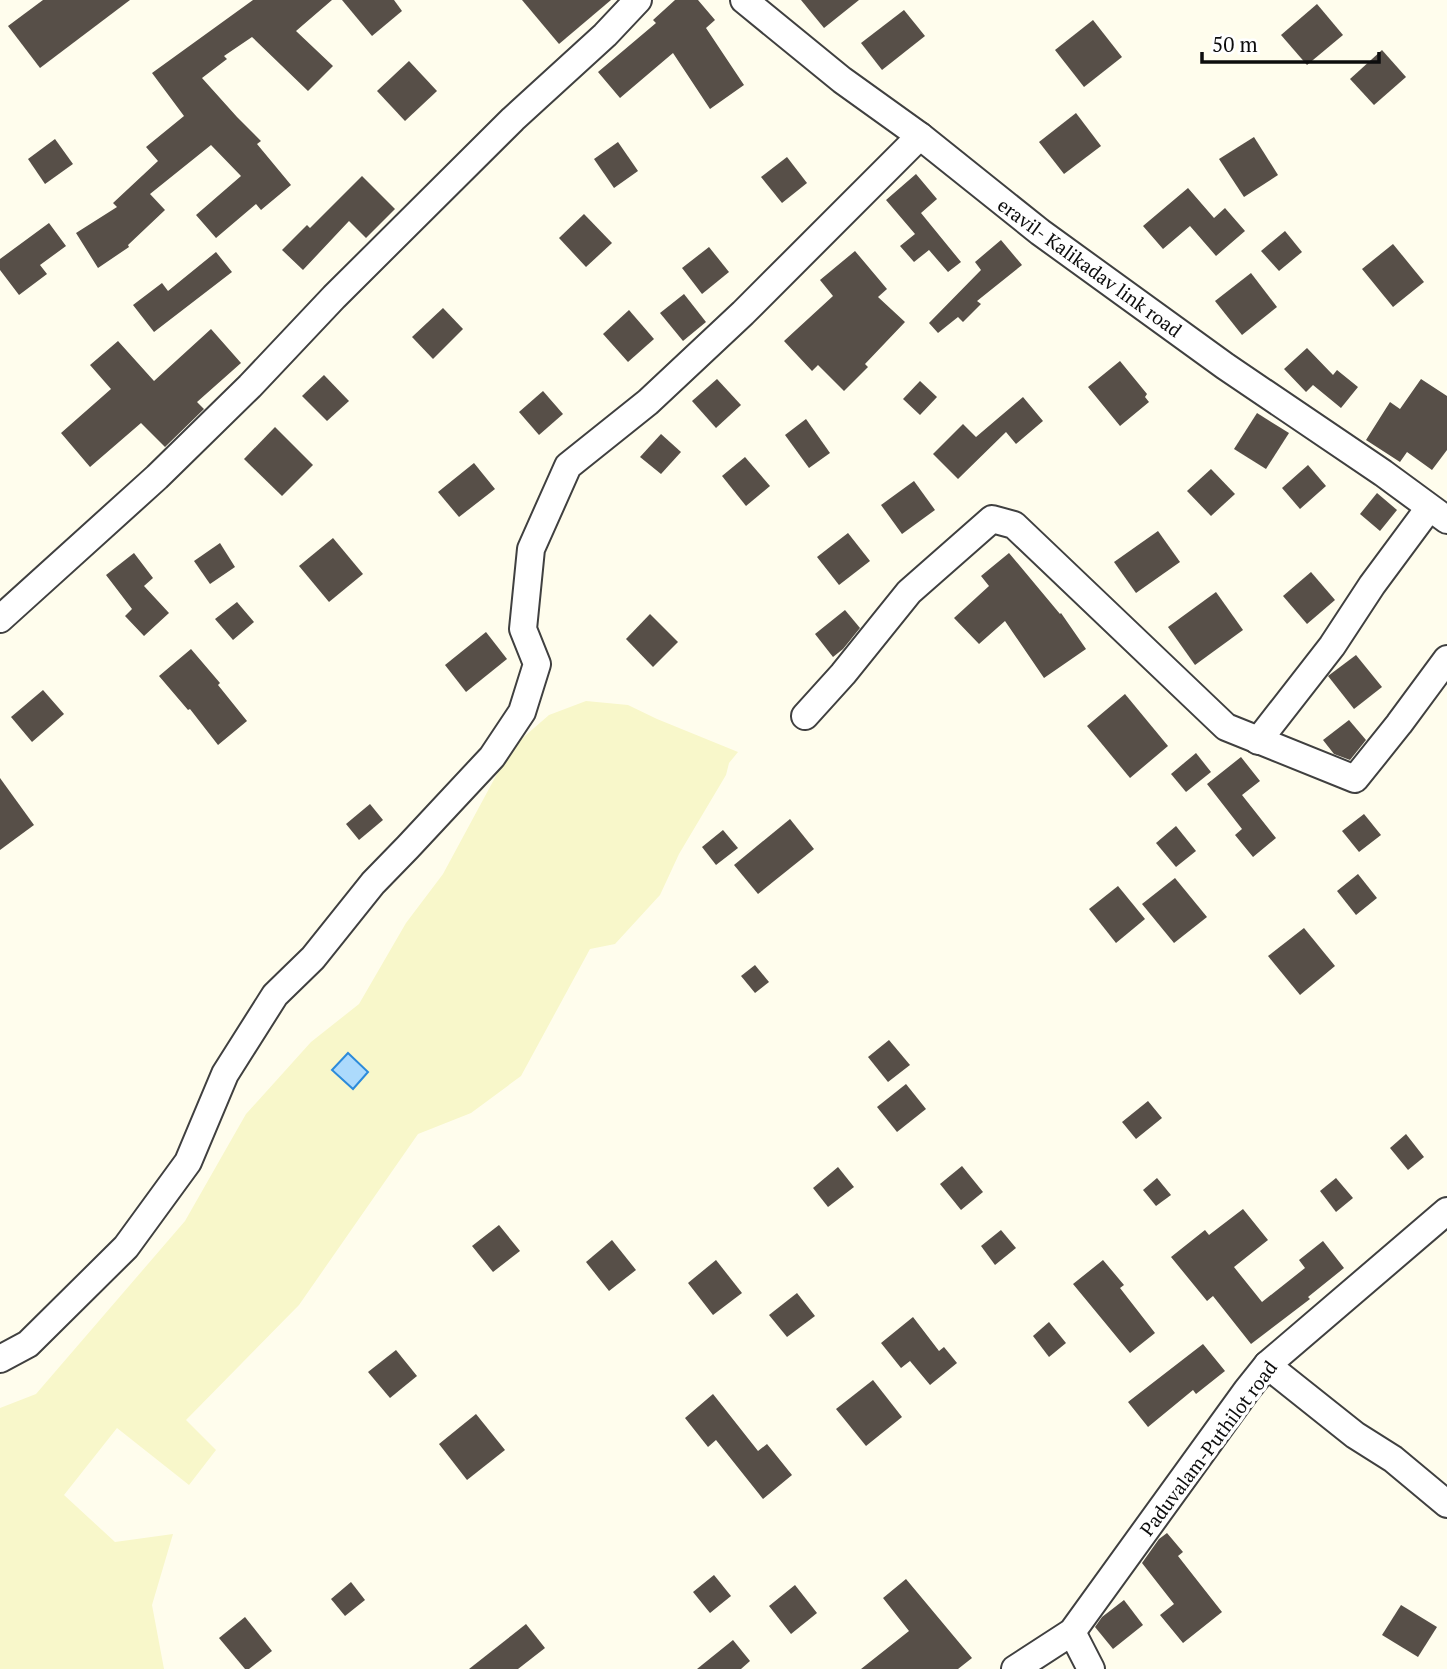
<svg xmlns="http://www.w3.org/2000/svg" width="1447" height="1669" font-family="'PT Serif',serif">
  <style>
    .farmland { fill: #f8f7ca }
    .water { fill: #acdafc; stroke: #2c8bdb; stroke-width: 2 }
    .building { fill: #574f48 }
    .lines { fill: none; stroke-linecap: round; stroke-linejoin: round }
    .street-casing { stroke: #404040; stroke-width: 30 }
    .street { stroke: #fff; stroke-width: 26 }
    .labels { text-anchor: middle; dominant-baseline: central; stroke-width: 7; stroke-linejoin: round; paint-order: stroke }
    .street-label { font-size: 19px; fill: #0d0d0d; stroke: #fff }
  </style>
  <rect width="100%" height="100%" fill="#fffded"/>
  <polygon class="farmland" points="586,701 628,705 657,719 738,752 729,763 726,775 679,854 660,895 615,944 590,949 521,1076 471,1113 418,1134 299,1305 186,1420 216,1450 189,1485 117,1428 64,1495 115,1542 173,1534 152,1605 164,1669 0,1669 0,1408 36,1394 185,1221 246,1114 311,1042 359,1004 406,923 443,874 511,748 549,715"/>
  <polygon class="water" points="348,1053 368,1072 353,1089 332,1070"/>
  <g class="building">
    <polygon points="43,0 130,0 40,68 8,26"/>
    <polygon points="253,0 332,0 296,31 333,66 308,91 252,37 224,56 227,59 202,78 237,117 261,141 257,144 291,185 261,210 256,204 216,238 196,215 241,176 211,145 150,194 165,210 128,245 129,247 98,268 76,233 117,207 113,203 158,161 146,147 184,116 152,73"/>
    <polygon points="342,0 394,0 402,11 372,36"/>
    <polygon points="522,0 611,0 559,44"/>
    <polygon points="675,0 698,0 715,20 706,28 744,85 710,109 673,53 620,98 598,72 656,23 653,20"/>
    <polygon points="801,0 859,0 824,28"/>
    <polygon points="1317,4 1343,35 1307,65 1281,35"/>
    <polygon points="904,10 925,36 882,70 861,43"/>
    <polygon points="1093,20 1122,57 1084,87 1055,50"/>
    <polygon points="1382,50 1406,77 1374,105 1350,79"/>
    <polygon points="409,61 437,91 405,121 377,91"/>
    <polygon points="1076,113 1101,146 1064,174 1039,142"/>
    <polygon points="1254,137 1278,175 1244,197 1219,159"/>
    <polygon points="55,139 73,164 45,184 28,159"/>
    <polygon points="618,142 638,171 614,188 594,159"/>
    <polygon points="787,157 807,183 782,203 761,177"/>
    <polygon points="916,174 937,199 921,213 961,262 948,272 929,250 914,262 900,246 915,234 886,200"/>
    <polygon points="362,176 395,209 366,238 349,221 303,270 282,250 307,225 310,228"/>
    <polygon points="1188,188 1214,218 1225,208 1245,231 1216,256 1190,226 1163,249 1143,226"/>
    <polygon points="584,214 612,243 586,267 559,238"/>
    <polygon points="49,223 66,246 40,265 47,274 19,295 0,270 0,259"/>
    <polygon points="1285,231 1302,252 1279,271 1261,251"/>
    <polygon points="1001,240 1022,265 977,301 981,304 963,322 958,317 938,333 929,323 981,270 975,262"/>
    <polygon points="1393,244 1424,282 1393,307 1362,269"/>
    <polygon points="709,247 729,272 702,294 682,268"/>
    <polygon points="855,251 887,289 878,297 905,322 865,364 868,367 844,391 818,365 812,371 784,341 833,296 820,280"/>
    <polygon points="216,252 232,272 154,332 133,305 162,283 168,291"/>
    <polygon points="1251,273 1277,307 1242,335 1215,301"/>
    <polygon points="684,294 706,322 683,341 660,313"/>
    <polygon points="443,308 463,329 433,359 412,337"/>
    <polygon points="629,310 654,339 628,362 603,334"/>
    <polygon points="211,329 241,363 197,402 204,409 165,447 141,423 90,467 61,433 111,389 90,365 118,341 154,381"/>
    <polygon points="1307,348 1333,375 1337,370 1358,387 1341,408 1313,385 1306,392 1284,369"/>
    <polygon points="1120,361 1147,394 1145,397 1149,402 1120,426 1088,387"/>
    <polygon points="324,375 349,401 327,421 302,396"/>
    <polygon points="717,379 741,405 716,428 692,401"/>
    <polygon points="1421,379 1447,396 1447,450 1432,470 1407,452 1400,462 1366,440 1390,402 1400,409"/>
    <polygon points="920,381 937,397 920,415 903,399"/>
    <polygon points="543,391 563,414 539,435 519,412"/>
    <polygon points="1023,397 1043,421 1016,444 1006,432 958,479 933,454 963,424 976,437"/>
    <polygon points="1257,413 1289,433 1266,469 1234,449"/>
    <polygon points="806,419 830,453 809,468 785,435"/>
    <polygon points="275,427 313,465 282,496 244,459"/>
    <polygon points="661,434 681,452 661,474 640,457"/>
    <polygon points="745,457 770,486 746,506 722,476"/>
    <polygon points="474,463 495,489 459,517 438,492"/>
    <polygon points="1308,465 1326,486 1300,509 1282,488"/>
    <polygon points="1211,469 1235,494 1211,516 1187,491"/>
    <polygon points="914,481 935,510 902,534 881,505"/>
    <polygon points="1377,493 1397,510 1380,531 1360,514"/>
    <polygon points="1158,531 1180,562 1136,593 1114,562"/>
    <polygon points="848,533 870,561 839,585 817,557"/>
    <polygon points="333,538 363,574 329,602 299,566"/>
    <polygon points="220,543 235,567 210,584 194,561"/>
    <polygon points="134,553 153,578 144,586 169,613 144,636 125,616 132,609 106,575"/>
    <polygon points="1009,553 1060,614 1061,613 1086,649 1044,678 1005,621 979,644 954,618 989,586 981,576"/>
    <polygon points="1311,572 1335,600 1307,624 1283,596"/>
    <polygon points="1216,592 1243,630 1195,665 1168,627"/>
    <polygon points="237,602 254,622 233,640 215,619"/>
    <polygon points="845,610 860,628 843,649 833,657 815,634"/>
    <polygon points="650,614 678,642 653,667 626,639"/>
    <polygon points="486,632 507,659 466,692 445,665"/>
    <polygon points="191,649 220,683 218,685 247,721 218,745 190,709 188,710 159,676"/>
    <polygon points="1356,655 1382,687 1354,709 1328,676"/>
    <polygon points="43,690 64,714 32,742 11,717"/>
    <polygon points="1125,694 1168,746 1130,778 1087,726"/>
    <polygon points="1349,720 1366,740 1350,760 1334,754 1323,740"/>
    <polygon points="1196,753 1211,772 1186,792 1171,774"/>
    <polygon points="1241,757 1260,781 1242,795 1276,838 1253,857 1235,835 1242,829 1207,784"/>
    <polygon points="0,778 34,825 0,850"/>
    <polygon points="370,804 383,820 359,840 346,824"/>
    <polygon points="1364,814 1381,835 1359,852 1342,831"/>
    <polygon points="790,819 814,849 758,894 734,865"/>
    <polygon points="1176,826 1196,851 1176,867 1156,843"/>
    <polygon points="723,830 738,848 716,865 702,847"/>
    <polygon points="1358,874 1377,898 1356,915 1337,891"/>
    <polygon points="1175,878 1207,917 1174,943 1142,904"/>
    <polygon points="1118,886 1145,919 1116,943 1089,909"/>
    <polygon points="1304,928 1335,966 1300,995 1268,956"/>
    <polygon points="755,965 769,982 755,993 741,976"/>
    <polygon points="889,1040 910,1065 888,1082 868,1057"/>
    <polygon points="906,1084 926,1109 897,1132 877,1107"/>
    <polygon points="1148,1101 1162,1118 1136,1139 1122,1122"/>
    <polygon points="1406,1134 1424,1157 1408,1170 1390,1148"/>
    <polygon points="962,1166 983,1192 961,1210 940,1184"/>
    <polygon points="838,1167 854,1187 828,1207 813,1188"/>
    <polygon points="1157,1178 1171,1195 1156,1206 1143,1190"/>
    <polygon points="1336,1178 1353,1198 1336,1212 1320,1191"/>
    <polygon points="1243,1209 1268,1240 1234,1267 1262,1302 1305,1268 1299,1260 1323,1241 1344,1268 1308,1297 1310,1299 1251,1344 1213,1296 1207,1301 1171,1257 1205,1230 1209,1235"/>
    <polygon points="499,1225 520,1251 493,1272 472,1246"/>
    <polygon points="1001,1230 1016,1248 995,1265 981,1246"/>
    <polygon points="612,1240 636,1270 609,1291 586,1262"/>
    <polygon points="716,1260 742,1293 713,1315 688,1283"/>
    <polygon points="1103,1260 1124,1285 1120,1288 1155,1333 1130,1353 1073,1284"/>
    <polygon points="797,1293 815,1316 787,1337 769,1315"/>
    <polygon points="913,1317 939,1351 944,1347 957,1363 930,1385 910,1361 901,1368 881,1343"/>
    <polygon points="1049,1322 1066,1343 1049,1357 1033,1336"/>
    <polygon points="1203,1344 1225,1371 1196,1394 1193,1390 1148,1427 1128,1402"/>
    <polygon points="396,1350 417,1376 390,1398 368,1372"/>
    <polygon points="873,1380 902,1417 866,1446 836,1409"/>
    <polygon points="713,1394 758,1451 767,1444 792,1475 763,1499 716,1440 708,1447 685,1418"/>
    <polygon points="476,1414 505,1450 467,1480 439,1444"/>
    <polygon points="1167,1533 1183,1552 1178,1556 1222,1612 1183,1643 1160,1615 1174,1604 1142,1563 1159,1539"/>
    <polygon points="714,1575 731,1596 710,1613 693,1592"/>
    <polygon points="906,1579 972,1658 958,1669 861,1669 909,1631 883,1598"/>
    <polygon points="351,1582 365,1600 345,1616 331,1599"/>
    <polygon points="795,1585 817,1613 791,1634 769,1606"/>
    <polygon points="1124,1600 1143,1625 1113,1649 1095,1627 1102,1617"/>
    <polygon points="1401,1605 1437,1627 1418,1657 1382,1635"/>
    <polygon points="245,1617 272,1651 249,1669 245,1669 219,1638"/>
    <polygon points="526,1624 545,1648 518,1669 469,1669"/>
    <polygon points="733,1640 750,1661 741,1669 697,1669"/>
  </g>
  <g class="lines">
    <defs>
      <g id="street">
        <polyline points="744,0 842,80 920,136 1040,232 1225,366 1383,473 1447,520"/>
        <polyline points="0,619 157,477 250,386 334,297 513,119 605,35 638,0"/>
        <polyline points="805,716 843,674 909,592 992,519 1014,525 1226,727 1355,779 1399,724 1447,659"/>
        <polyline points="1258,741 1332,646 1372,585 1429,508"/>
        <polyline points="0,1359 28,1344 126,1247 188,1162 225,1074 275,995 313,958 373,883 408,847 492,757 522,712 537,664 523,629 531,549 568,466 648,402 743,313 920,136"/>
        <polyline points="1267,1365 1355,1435 1393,1459 1447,1504"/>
        <polyline points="1072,1632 1091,1669"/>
        <polyline points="1015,1669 1072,1632 1247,1390 1267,1365 1447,1211"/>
      </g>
    </defs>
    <use href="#street" class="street-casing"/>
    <use href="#street" class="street"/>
  </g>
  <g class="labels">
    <g class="street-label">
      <text transform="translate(1090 267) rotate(36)">eravil- Kalikadav link road</text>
      <text transform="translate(1208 1448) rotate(-53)">Paduvalam-Puthilot road</text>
    </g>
  </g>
  <path d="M1202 52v10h177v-10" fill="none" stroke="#0d0d0d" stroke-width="3.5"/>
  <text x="1212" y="52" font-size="21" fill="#0d0d0d" stroke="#ffffff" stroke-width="5" paint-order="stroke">50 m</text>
</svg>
